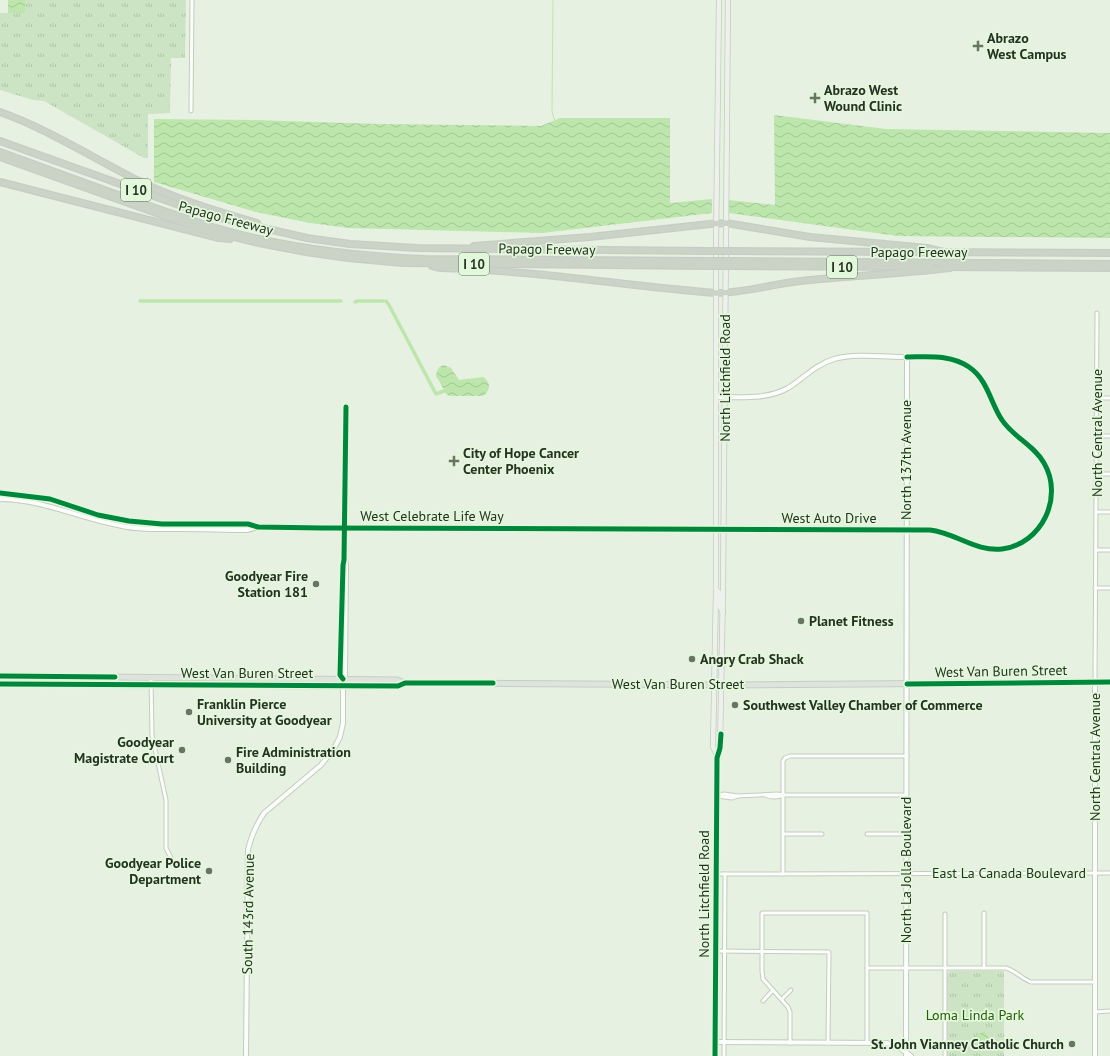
<svg xmlns="http://www.w3.org/2000/svg" width="1110" height="1056" font-family="'PT Sans',sans-serif">
  <style>
    .grass { fill: url(#grass-tufts) }
    .water { fill: url(#water-waves) }
    .lines { fill: none; stroke-linecap: round; stroke-linejoin: round }
    .stream { stroke: #bde6ac; stroke-width: 1 }
    .canal { stroke: #bde6ac; stroke-width: 3.5 }
    .minor-casing { stroke: #c3ccbf; stroke-width: 5 }
    .tertiary-casing { stroke: #c3ccbf; stroke-width: 6 }
    .secondary-casing { stroke: #c3ccbf; stroke-width: 6 }
    .primary-casing { stroke: #c7cdc5; stroke-width: 7 }
    .motorway-casing { stroke: #c7cdc5; stroke-width: 8 }
    .minor { stroke: #fbfdfa; stroke-width: 3 }
    .tertiary { stroke: #fbfdfa; stroke-width: 4 }
    .secondary { stroke: #edf0eb; stroke-width: 4.5 }
    .primary { stroke: #dee4db; stroke-width: 5 }
    .motorway { stroke: #cad3c6; stroke-width: 5.5 }
    .motorway-bridge-casing { stroke: #c7cdc5; stroke-width: 8; stroke-linecap: butt }
    .motorway-bridge { stroke: #cad3c6; stroke-width: 5.5 }
    .cycleway-casing { stroke: #e2f8da; stroke-width: 8 }
    .cycleway { stroke: #00873e; stroke-width: 5 }
    .poi-dot { fill: #6a7466; stroke: #e2f8da; stroke-width: 1.5 }
    .labels { text-anchor: middle; dominant-baseline: central; stroke-width: 3.5; stroke-linejoin: round; paint-order: stroke }
    .shield { fill: #e2f8da; stroke: #5f6c5b; stroke-width: 1 }
    .shield-label { font-size: 13px; font-weight: bold; fill: #273024 }
    .poi-label { font-size: 14px; font-weight: bold; fill: #273024; stroke: #e2f8da; text-anchor: start }
    .street-label { font-size: 14px; fill: #273024; stroke: #e2f8da }
    .park-label { font-size: 14px; fill: #28590a; stroke: #e2f8da }
  </style>
  <defs>
    <pattern id="grass-tufts" width="24" height="20" patternUnits="userSpaceOnUse"><rect width="24" height="20" fill="#cde4c4"/><path d="M3 7l-1-3M5 7V3M7 7l1-3M15 17l-1-3M17 17v-4M19 17l1-3" fill="none" stroke="#b0c4a8"/></pattern>
    <pattern id="water-waves" width="16" height="10" patternUnits="userSpaceOnUse"><rect width="16" height="10" fill="#bde6ac"/><path d="M0 5q4-4 8 0t8 0" fill="none" stroke="#a2c694"/></pattern>
  </defs>
  <rect width="100%" height="100%" fill="#e6f1e1"/>
  <g class="grass">
    <polygon points="25,0 186,0 185,58 171,58 170,113 148,114 148,158 144,158 44,101 33,100 0,90 0,13 25,13"/>
    <polygon points="950,971 1004,971 1004,1056 947,1056 947,974"/>
  </g>
  <g class="water">
    <rect x="8" y="0" width="17" height="13"/>
    <polygon points="774,115 886,129 1110,133 1110,238 898,236 729,213 728,200 775,205"/>
    <polygon points="560,118 670,118 670,203 712,199 712,213 542,233 349,228 310,223 256,212 154,182 154,119 253,120 380,124 541,126"/>
    <path d="M444,365l7,3 8,12 24,-3c8,5 8,13 0,19h-33l-3,-1 -11,-19c1,-5 2,-10 8,-11z"/>
    <polygon points="985,1031 992,1044 986,1046 984,1041 979,1043 975,1036"/>
  </g>
  <g class="lines">
    <polyline class="stream" points="553,0 552,108 552,112 555,121"/>
    <g class="canal">
      <polyline points="140,301 341,301"/>
      <polyline points="386,301 389,305 436,394 444,391"/>
      <polyline points="355,302 358,301 383,301"/>
    </g>
    <defs>
      <g id="minor">
        <polyline points="191,111 192,0"/>
        <polyline points="1097,398 1110,398"/>
        <polyline points="1097,436 1110,436"/>
        <polyline points="1096,474 1110,474"/>
        <polyline points="1096,512 1110,512"/>
        <polyline points="344,528 346,407"/>
        <path d="M906,530c12,0 25,-1 36,2 25,6 37,23 67,16 38,-10 55,-58 32,-90 -11,-15 -29,-22 -39,-38 -12,-18 -14,-41 -33,-53 -19,-13 -41,-10 -62,-10"/>
        <polyline points="1096,550 1110,550"/>
        <polyline points="1095,588 1110,588"/>
        <polyline points="151,678 152,735 166,800 166,848 171,858"/>
        <polyline points="1095,682 1097,313"/>
        <path d="M765,795c7,3 12,3 18,0"/>
        <polyline points="716,796 724,794 738,796 778,794 783,795 906,795"/>
        <polyline points="717,796 732,798 738,796"/>
        <polyline points="783,834 822,834"/>
        <polyline points="867,834 906,834"/>
        <polyline points="716,874 1110,873"/>
        <polyline points="783,874 783,761 785,758 790,756 907,756"/>
        <polyline points="984,913 984,968"/>
        <polyline points="716,951 829,952 828,1043"/>
        <path d="M867,968h139c10,3 16,11 25,14h63"/>
        <polyline points="782,999 791,990"/>
        <polyline points="763,1001 773,990"/>
        <polyline points="1095,1012 1110,1011"/>
        <polyline points="790,1043 790,1012 788,1007 763,979 762,971 762,913 867,913 867,1043"/>
        <polyline points="724,1056 725,874"/>
        <polyline points="945,1056 945,914"/>
      </g>
      <g id="tertiary">
        <path d="M716,397c25,0 50,3 72,-9 16,-10 27,-23 46,-29 20,-6 52,-2 73,-2l-1,699"/>
        <polyline points="0,493 50,499 98,515 129,521 162,524 248,524 258,527 322,528 906,530"/>
        <path d="M0,499c42,0 81,20 122,27 18,4 38,3 57,3 23,0 45,1 68,1l11,-3"/>
        <polyline points="343,679 340,675 343,565 344,560 344,528"/>
        <polyline points="343,679 345,675 346,565 345,560"/>
        <polyline points="715,1042 886,1043 897,1046 911,1056"/>
        <path d="M246,1056l2,-206c3,-14 8,-25 16,-37l57,-48 12,-15 7,-13 3,-14v-37"/>
        <polyline points="1095,1056 1095,682"/>
      </g>
      <g id="secondary">
        <polyline points="716,589 720,594 720,607 723,612"/>
        <polyline points="717,755 713,747 716,589 716,244 719,0"/>
        <polyline points="715,1056 717,758 720,748 723,587 728,0"/>
      </g>
      <g id="primary">
        <polyline points="0,676 397,680 405,683"/>
        <polyline points="0,684 343,686 398,686 405,683 421,683 727,685 1110,682"/>
      </g>
      <g id="motorway">
        <path d="M0,112c48,17 91,45 137,68 39,19 78,31 120,43"/>
        <polyline points="0,141 207,215 307,238 350,244 417,248 706,251"/>
        <path d="M0,152c70,25 139,52 209,74 70,21 143,30 216,33l280,2"/>
        <polyline points="0,157 173,219 210,231 259,243 306,252 348,258 403,263 705,266"/>
        <polyline points="0,182 219,238 230,239"/>
        <polyline points="474,246 590,237 710,224 726,223 810,237 927,248 944,252"/>
        <polyline points="733,251 1110,253"/>
        <polyline points="733,261 1110,264"/>
        <path d="M432,266l8,2c93,2 184,18 276,25 28,0 56,-9 85,-12 49,-5 99,-7 149,-13"/>
        <polyline points="733,266 931,267"/>
        <polyline points="947,267 1110,268"/>
      </g>
    </defs>
    <use href="#minor" class="minor-casing"/>
    <use href="#tertiary" class="tertiary-casing"/>
    <use href="#secondary" class="secondary-casing"/>
    <use href="#primary" class="primary-casing"/>
    <use href="#motorway" class="motorway-casing"/>
    <use href="#minor" class="minor"/>
    <use href="#tertiary" class="tertiary"/>
    <use href="#secondary" class="secondary"/>
    <use href="#primary" class="primary"/>
    <use href="#motorway" class="motorway"/>
    <defs>
      <g id="motorway-bridge">
        <polyline points="706,251 733,251"/>
        <polyline points="705,261 733,261"/>
        <polyline points="705,266 733,266"/>
      </g>
    </defs>
    <use href="#motorway-bridge" class="motorway-bridge-casing"/>
    <use href="#motorway-bridge" class="motorway-bridge"/>
    <defs>
      <g id="cycleway">
        <path d="M0,493l50,6 48,16 31,6 33,3h86l10,3 64,1 608,2c26,3 46,22 72,19 40,-5 62,-52 42,-86 -10,-18 -31,-26 -42,-43 -12,-18 -14,-40 -33,-53 -19,-13 -41,-10 -62,-10"/>
        <polyline points="0,676 115,677"/>
        <polyline points="343,679 340,675 343,565 344,560 346,407"/>
        <polyline points="0,684 398,686 405,683 493,683"/>
        <polyline points="907,684 1110,682"/>
        <polyline points="715,1056 717,758 720,748 721,734"/>
      </g>
    </defs>
    <use href="#cycleway" class="cycleway-casing"/>
    <use href="#cycleway" class="cycleway"/>
  </g>
  <g class="poi-dot">
    <path d="M976 40h4v4h4v4h-4v4h-4v-4h-4v-4h4z"/>
    <path d="M813 92h4v4h4v4h-4v4h-4v-4h-4v-4h4z"/>
    <path d="M452 455h4v4h4v4h-4v4h-4v-4h-4v-4h4z"/>
    <circle cx="316" cy="584" r="4"/>
    <circle cx="801" cy="621" r="4"/>
    <circle cx="692" cy="659" r="4"/>
    <circle cx="735" cy="705" r="4"/>
    <circle cx="189" cy="712" r="4"/>
    <circle cx="182" cy="750" r="4"/>
    <circle cx="228" cy="760" r="4"/>
    <circle cx="209" cy="871" r="4"/>
    <circle cx="1072" cy="1044" r="4"/>
  </g>
  <g class="labels">
    <g class="shield">
      <rect x="121" y="179" width="30" height="22" rx="3"/>
      <rect x="459" y="253" width="30" height="22" rx="3"/>
      <rect x="827" y="256" width="30" height="22" rx="3"/>
    </g>
    <g class="shield-label">
      <text x="136" y="190">I 10</text>
      <text x="474" y="264">I 10</text>
      <text x="842" y="267">I 10</text>
    </g>
    <g class="poi-label">
      <text x="987" y="38">Abrazo<tspan x="987" dy="16">West Campus</tspan></text>
      <text x="824" y="90">Abrazo West<tspan x="824" dy="16">Wound Clinic</tspan></text>
      <text x="463" y="453">City of Hope Cancer<tspan x="463" dy="16">Center Phoenix</tspan></text>
      <text x="308" y="576" text-anchor="end">Goodyear Fire<tspan x="308" dy="16">Station 181</tspan></text>
      <text x="809" y="621">Planet Fitness</text>
      <text x="700" y="659">Angry Crab Shack</text>
      <text x="197" y="704">Franklin Pierce<tspan x="197" dy="16">University at Goodyear</tspan></text>
      <text x="743" y="705">Southwest Valley Chamber of Commerce</text>
      <text x="174" y="742" text-anchor="end">Goodyear<tspan x="174" dy="16">Magistrate Court</tspan></text>
      <text x="236" y="752">Fire Administration<tspan x="236" dy="16">Building</tspan></text>
      <text x="201" y="863" text-anchor="end">Goodyear Police<tspan x="201" dy="16">Department</tspan></text>
      <text x="1064" y="1044" text-anchor="end">St. John Vianney Catholic Church</text>
    </g>
    <g class="street-label">
      <text transform="translate(226 218) rotate(15)">Papago Freeway</text>
      <text transform="translate(547 249) rotate(1)">Papago Freeway</text>
      <text x="919" y="252">Papago Freeway</text>
      <text transform="translate(725 378) rotate(-90)">North Litchfield Road</text>
      <text transform="translate(1097 433) rotate(-90)">North Central Avenue</text>
      <text transform="translate(906 460) rotate(-90)">North 137th Avenue</text>
      <text x="432" y="516">West Celebrate Life Way</text>
      <text x="829" y="518">West Auto Drive</text>
      <text transform="translate(1001 671) rotate(-1)">West Van Buren Street</text>
      <text x="247" y="673">West Van Buren Street</text>
      <text x="678" y="684">West Van Buren Street</text>
      <text transform="translate(1095 757) rotate(-90)">North Central Avenue</text>
      <text transform="translate(906 870) rotate(-90)">North La Jolla Boulevard</text>
      <text x="1009" y="873">East La Canada Boulevard</text>
      <text transform="translate(704 894) rotate(-90)">North Litchfield Road</text>
      <text transform="translate(248 914) rotate(-89)">South 143rd Avenue</text>
    </g>
    <g class="park-label">
      <text x="975" y="1015">Loma Linda Park</text>
    </g>
  </g>
</svg>
